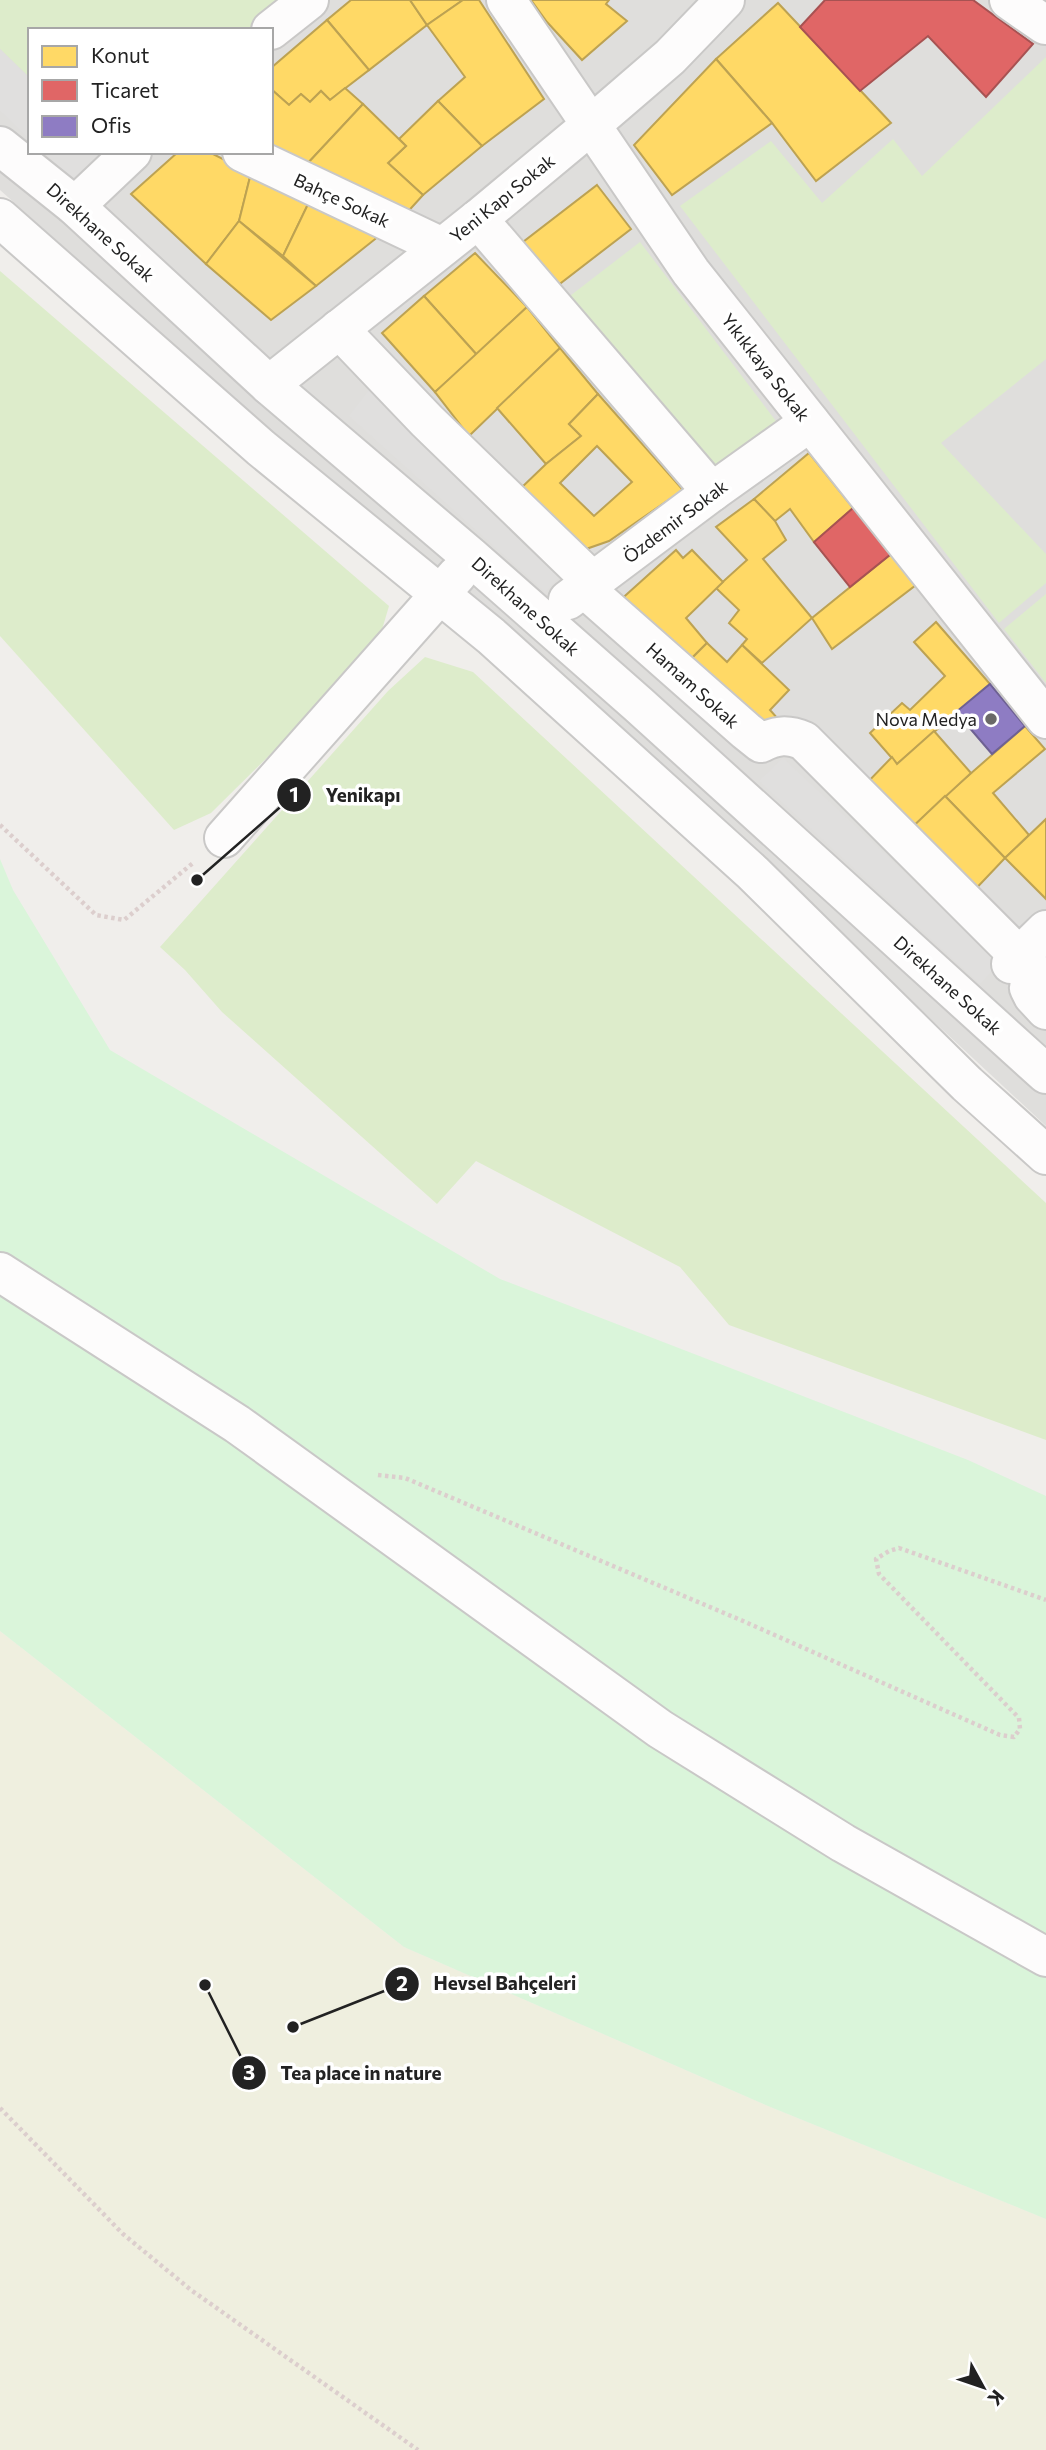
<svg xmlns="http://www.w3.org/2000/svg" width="1046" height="2450" font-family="Commissioner,sans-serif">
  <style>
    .residential { fill: #dfdedc; fill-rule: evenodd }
    .farmland { fill: #efefdf }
    .grass { fill: #ddeccb }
    .park { fill: #daf5da }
    .parking { fill: #e0dfde }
    .homes { fill: #ffd966; stroke: #bda252; stroke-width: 2; fill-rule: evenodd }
    .shops { fill: #e06666; stroke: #a75252; stroke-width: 2 }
    .offices { fill: #8e7cc3; stroke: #6e6193; stroke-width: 2 }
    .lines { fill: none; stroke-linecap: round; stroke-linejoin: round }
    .minor-casing { stroke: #c9c8c7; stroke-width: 42 }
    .path { stroke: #dccecd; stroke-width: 4.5; stroke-dasharray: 3.5 3.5; stroke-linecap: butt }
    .minor { stroke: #fdfcfc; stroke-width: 38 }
    .poi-dot { fill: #6a6968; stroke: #fff; stroke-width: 2.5 }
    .labels { text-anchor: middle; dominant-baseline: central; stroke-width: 7; stroke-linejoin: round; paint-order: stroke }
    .street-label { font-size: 18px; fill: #222; stroke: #fff }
    .poi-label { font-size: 18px; fill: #222; stroke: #fff; text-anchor: end }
    .leader { fill: none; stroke: #222; stroke-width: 2.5 }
    .callout-dot { fill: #222; stroke: #fff; stroke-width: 2.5 }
    .mark-label { font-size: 21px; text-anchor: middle; font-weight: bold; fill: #fff }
    .callout-label { font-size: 19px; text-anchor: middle; font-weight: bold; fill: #222; stroke: #fff; stroke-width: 7; stroke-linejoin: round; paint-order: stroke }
  </style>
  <rect width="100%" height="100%" fill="#f0eeeb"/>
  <path class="residential" d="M0,0h1046v1126l-171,-159 -875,-777zM30,30h241v122h-241z"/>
  <polygon class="farmland" points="0,1631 404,1947 768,2106 1046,2219 1046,2450 0,2450"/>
  <g class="grass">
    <polygon points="0,0 290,0 255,30 30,30 30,78 0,49"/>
    <polygon points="1046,57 1046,359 941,443 1046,554 1046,583 999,623 680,206 771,141 822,203 893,139 922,176"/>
    <polygon points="640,242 782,429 720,484 566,299"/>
    <polygon points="0,271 389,606 376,650 211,813 174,830 0,636"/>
    <polygon points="1046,594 1046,683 1004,629"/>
    <polygon points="425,657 473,672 1046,1203 1046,1440 729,1325 680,1267 476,1161 437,1204 222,1012 185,970 160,947 388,691"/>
  </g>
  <polygon class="park" points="0,859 13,890 110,1050 500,1279 968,1460 1046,1496 1046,2219 768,2106 404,1947 0,1631"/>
  <g class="parking">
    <polygon points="0,49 30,78 30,140 0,111"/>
    <polygon points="43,152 107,152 74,182"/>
    <polygon points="370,389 570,566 545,592 349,416"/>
    <polygon points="783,758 1000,962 980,984 759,781"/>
  </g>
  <g class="homes">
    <polygon points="351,0 410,0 427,25 369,70 327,20"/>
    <polygon points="410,0 463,0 427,25"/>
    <polygon points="463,0 479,0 544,99 482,146 438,101 465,77 427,25"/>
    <polygon points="531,0 609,0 606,4 627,21 582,60 547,22"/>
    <polygon points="778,3 891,123 816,181 772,123 716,59"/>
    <polygon points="327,20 369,70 330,100 321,91 310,102 301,94 289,105 271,89 271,68"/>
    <polygon points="716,59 772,123 672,195 634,145"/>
    <polygon points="345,88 363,104 307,164 271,149 271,89 289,105 301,94 310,102 321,91 330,100"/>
    <polygon points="438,101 482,146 423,195 388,163 406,146 399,139"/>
    <polygon points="363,104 406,146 388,163 423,195 403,217 307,164"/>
    <polygon points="178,152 209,152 251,173 239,221 206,264 131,194"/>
    <polygon points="251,173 311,198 283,256 239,221"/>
    <polygon points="597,185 631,229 557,286 523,242"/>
    <polygon points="311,198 379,236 316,286 283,256"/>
    <polygon points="239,221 316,286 271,320 206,264"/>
    <polygon points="475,253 527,307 477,355 424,296"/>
    <polygon points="424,296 477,355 435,392 382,333"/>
    <polygon points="527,307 560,348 469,436 435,392"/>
    <polygon points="560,348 598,394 569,424 581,436 546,464 497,408"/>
    <path d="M598,394l85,96 -74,51 -23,8 -67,-59 27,-26 35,-28 -12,-12zM597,446l35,36 -38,34 -34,-33z"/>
    <polygon points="809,453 853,508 814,542 790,509 775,521 754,499"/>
    <polygon points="754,499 775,521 786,540 763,559 812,618 762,663 742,645 747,639 729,623 739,610 716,588 747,560 716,527"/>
    <polygon points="676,550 683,558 692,550 723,582 686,618 707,643 684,666 617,603"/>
    <polygon points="891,554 916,585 832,649 812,618"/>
    <polygon points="936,622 990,684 897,764 870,733 902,703 910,710 945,676 914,642"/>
    <polygon points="707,643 727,662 742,645 789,690 770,710 779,720 761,734 684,666"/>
    <polygon points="1025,726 1045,749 993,793 1029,835 1005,858 945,796"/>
    <polygon points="934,731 971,773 905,834 862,788 892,757 897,764"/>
    <polygon points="945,796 1005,858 968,897 905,834"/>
    <polygon points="1046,819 1046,899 1005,858"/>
  </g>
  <g class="shops">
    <polygon points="825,0 973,0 1033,44 986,97 928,36 860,91 800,27"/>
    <polygon points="853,508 891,554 850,587 814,542"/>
  </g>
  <polygon class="offices" points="990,684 1025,726 992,754 956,712"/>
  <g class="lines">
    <defs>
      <g id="minor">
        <polyline points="506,0 691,272 1046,719"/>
        <polyline points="1009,0 1045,25"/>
        <polyline points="271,30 309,0"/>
        <polyline points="0,146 75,206 269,385 471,557 639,705 1046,1074"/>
        <polyline points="242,152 442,247"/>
        <polyline points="75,206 132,152"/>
        <polyline points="0,218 261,448 491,636 753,873 967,1084 1046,1155"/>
        <polyline points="478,219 712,492"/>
        <path d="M339,329l88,92 157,152 1,16 161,142 15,12c16,-8 27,-9 43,-2l225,225 6,12 -6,10 4,8 13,14"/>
        <polyline points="269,385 478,219 591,125 670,57 725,0"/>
        <polyline points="568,600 712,492 810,422"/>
        <polyline points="224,838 457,575"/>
        <polyline points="1011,964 1046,930"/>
        <polyline points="0,1272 237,1424 660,1729 843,1843 1046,1957"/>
      </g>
    </defs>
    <use href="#minor" class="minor-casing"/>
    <g class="path">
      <polyline points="0,825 96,915 124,920 193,863"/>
      <polyline points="378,1475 405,1478 743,1621 1000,1735 1014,1737 1020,1729 1019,1718 879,1574 876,1559 889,1551 899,1548 1046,1600"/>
      <polyline points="0,2108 123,2234 191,2290 418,2450"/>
    </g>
    <use href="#minor" class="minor"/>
  </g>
  <circle class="poi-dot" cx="991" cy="719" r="7"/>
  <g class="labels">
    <g class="street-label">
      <text transform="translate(502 198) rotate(-39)">Yeni Kapı Sokak</text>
      <text transform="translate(342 200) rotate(25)">Bahçe Sokak</text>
      <text transform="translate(101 232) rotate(42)">Direkhane Sokak</text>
      <text transform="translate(766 367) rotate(52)">Yıkıkkaya Sokak</text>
      <text transform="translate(675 521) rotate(-37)">Özdemir Sokak</text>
      <text transform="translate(526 606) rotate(42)">Direkhane Sokak</text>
      <text transform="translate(693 685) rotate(42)">Hamam Sokak</text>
      <text transform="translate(948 985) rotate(42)">Direkhane Sokak</text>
    </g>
    <g class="poi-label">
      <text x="977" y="719">Nova Medya</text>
    </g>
  </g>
  <path class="leader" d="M197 880L294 795M293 2027L402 1984M205 1985L249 2073"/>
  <g class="callout-dot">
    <circle cx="197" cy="880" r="7"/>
    <circle cx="293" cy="2027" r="7"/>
    <circle cx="205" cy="1985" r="7"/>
    <circle cx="294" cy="795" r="18"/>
    <circle cx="402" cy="1984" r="18"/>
    <circle cx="249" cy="2073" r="18"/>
  </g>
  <g class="mark-label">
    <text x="294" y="802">1</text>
    <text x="402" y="1991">2</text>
    <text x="249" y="2080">3</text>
  </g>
  <g class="callout-label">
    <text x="363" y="802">Yenikapı</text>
    <text x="505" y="1990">Hevsel Bahçeleri</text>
    <text x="361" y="2080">Tea place in nature</text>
  </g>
  <rect x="28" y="28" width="245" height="126" fill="#ffffff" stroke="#a7a7a7" stroke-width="2"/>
  <rect x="42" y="46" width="35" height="21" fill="#ffd966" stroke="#a7a7a7" stroke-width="2"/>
  <text x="91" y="63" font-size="21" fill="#222222">Konut</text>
  <rect x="42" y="80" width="35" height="21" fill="#e06666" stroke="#a7a7a7" stroke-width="2"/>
  <text x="91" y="98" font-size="21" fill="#222222">Ticaret</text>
  <rect x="42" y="116" width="35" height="21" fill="#8e7cc3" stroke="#a7a7a7" stroke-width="2"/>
  <text x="91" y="133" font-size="21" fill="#222222">Ofis</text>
  <g transform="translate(983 2387) rotate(130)" stroke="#ffffff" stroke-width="5" paint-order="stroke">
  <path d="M0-5L12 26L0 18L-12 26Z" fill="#222222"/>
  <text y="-10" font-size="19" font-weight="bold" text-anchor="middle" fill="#222222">K</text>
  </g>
</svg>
